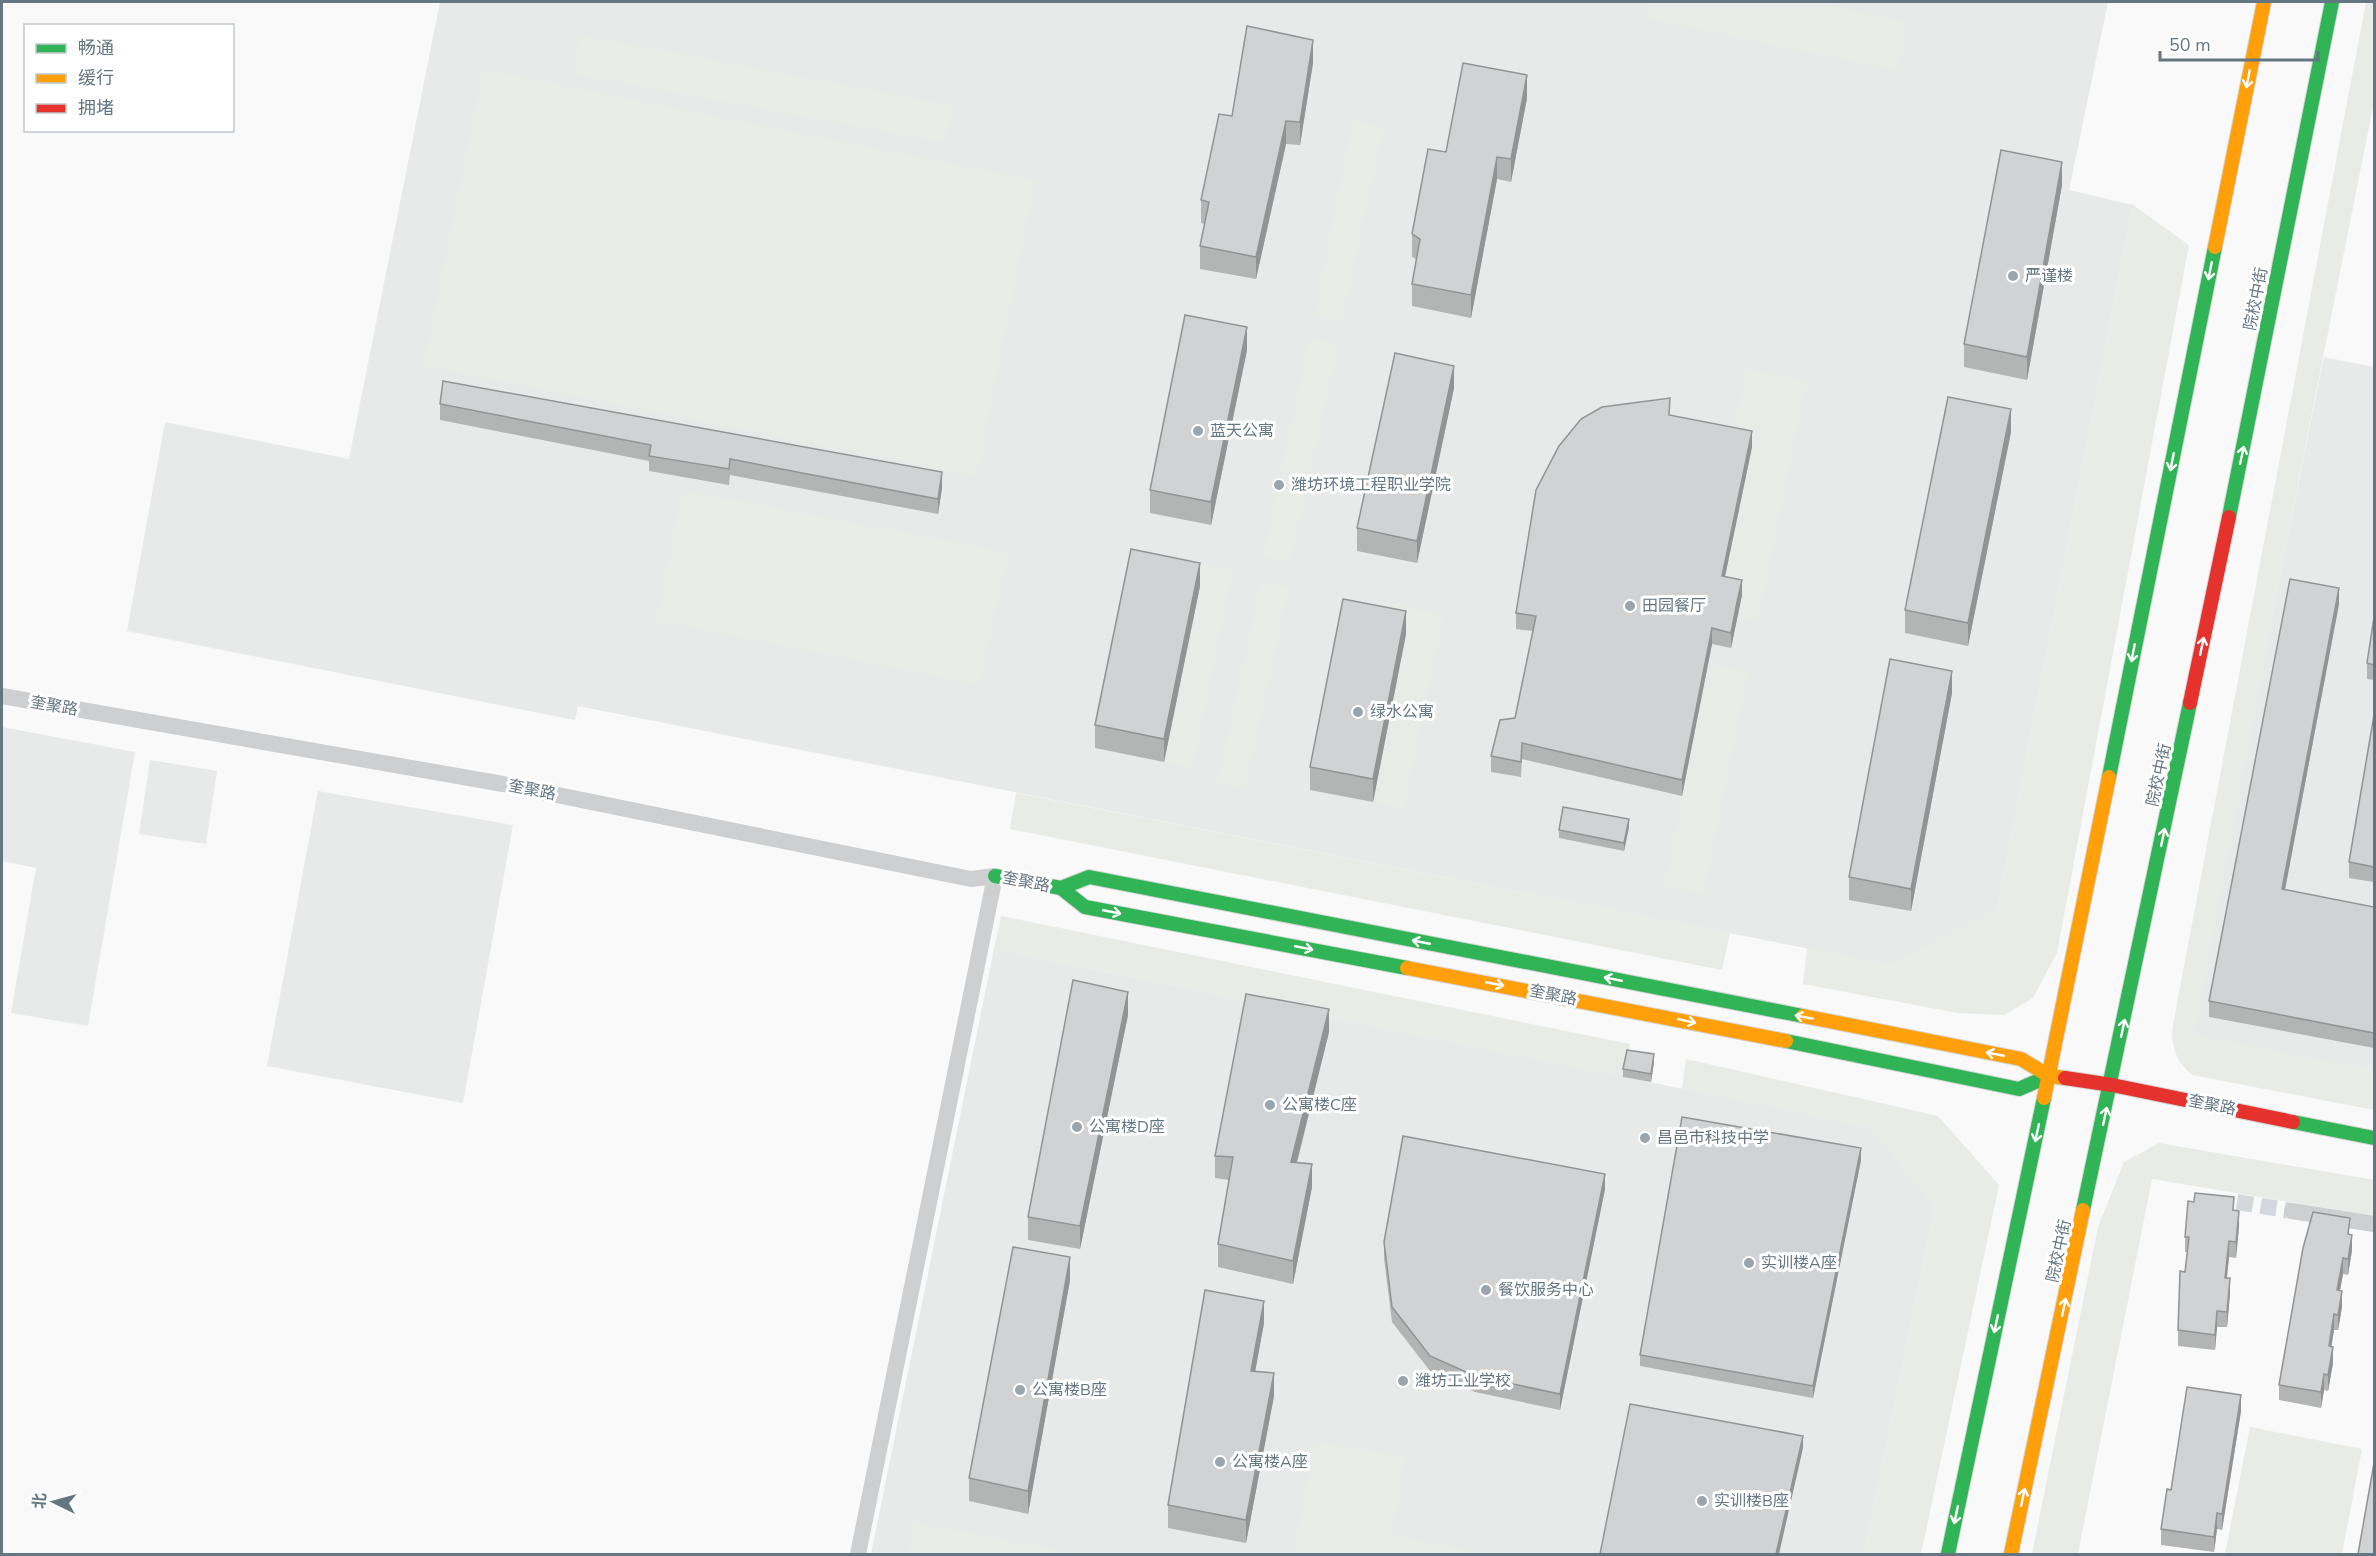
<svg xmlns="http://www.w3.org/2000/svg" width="2376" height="1556" font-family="'Nunito Sans','Noto Sans SC',sans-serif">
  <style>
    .built { fill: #e8e9e9 }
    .green { fill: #e8ebe6 }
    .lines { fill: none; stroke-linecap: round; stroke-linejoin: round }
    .street-tunnel { stroke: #d4d8dc; stroke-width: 16; stroke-dasharray: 16 8; stroke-linecap: butt }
    .fast-casing { stroke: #d5d6d7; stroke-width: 16 }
    .slow-casing { stroke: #d5d6d7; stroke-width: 16 }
    .jam-casing { stroke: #d5d6d7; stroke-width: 16 }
    .street { stroke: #cecfd0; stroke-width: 16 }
    .fast { stroke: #30b455; stroke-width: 14 }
    .slow { stroke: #ff9f0a; stroke-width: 14 }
    .jam { stroke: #e5322d; stroke-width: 14 }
    .wall { fill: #b3b5b5 }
    .shaded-wall { fill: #929394 }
    .building { fill: #d0d2d3; stroke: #929394; stroke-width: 1.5 }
    .oneway { stroke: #fff }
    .poi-dot { fill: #99a4ac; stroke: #fff; stroke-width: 2 }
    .labels { text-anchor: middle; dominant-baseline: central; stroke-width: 6; stroke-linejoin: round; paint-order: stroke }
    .poi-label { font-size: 16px; fill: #657683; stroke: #fff; text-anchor: start }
    .street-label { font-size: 16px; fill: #657683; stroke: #fff }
  </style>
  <rect width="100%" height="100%" fill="#f9f9f9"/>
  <g class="built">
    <polygon points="440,2 2108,2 2069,190 2133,205 1997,910 1891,965 578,706 575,720 127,631 165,422 349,459"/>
    <polygon points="2324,357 2374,367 2374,1071 2194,1035 2279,578"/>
    <polygon points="2,727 135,752 88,1026 11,1013 36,868 2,861"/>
    <polygon points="150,760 217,771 206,844 139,834"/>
    <polygon points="318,791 513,825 463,1103 267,1066"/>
    <polygon points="994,949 1871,1127 1935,1207 1864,1554 871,1554"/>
  </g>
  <g class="green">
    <polygon points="1652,2 1813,2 1908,22 1898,71 1648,19"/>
    <path d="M2366,2h8v100l-95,476 -84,456 179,37v39l-182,-35c-15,-14 -20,-25 -20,-45z"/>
    <polygon points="580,35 953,105 945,143 573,74"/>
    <polygon points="483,69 1036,180 977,477 423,366"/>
    <polygon points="1352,121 1384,126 1342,322 1314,316"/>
    <polygon points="2133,205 2189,245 2057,953 2033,998 2004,1015 1958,1013 1803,984 1807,948 1891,964 1997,910"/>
    <polygon points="1309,338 1339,344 1290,563 1263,557"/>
    <polygon points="1746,369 1807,382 1758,622 1737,618 1722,591 1752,447 1731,443"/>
    <polygon points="682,490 1009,552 979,685 656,621"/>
    <polygon points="1173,558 1233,571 1193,767 1164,762 1200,587"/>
    <polygon points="1261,582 1289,588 1245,789 1217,783"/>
    <polygon points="1392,604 1444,615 1404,808 1374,802 1406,635 1385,630"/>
    <polygon points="1708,664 1749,672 1704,894 1664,885"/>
    <polygon points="1016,793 1730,933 1722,970 1010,829"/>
    <polygon points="1001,916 1630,1044 1623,1077 994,949"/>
    <polygon points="1686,1059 1938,1116 1999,1185 1921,1554 1864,1554 1935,1207 1871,1127 1682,1089"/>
    <polygon points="2159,1143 2374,1180 2374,1216 2152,1179 2078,1554 2032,1554 2098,1227 2124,1162"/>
    <polygon points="2250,1427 2362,1449 2342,1554 2225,1554"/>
    <polygon points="1315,1441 1406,1457 1392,1535 1491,1554 1293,1554"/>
    <polygon points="914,1522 1078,1554 907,1554"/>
  </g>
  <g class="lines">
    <polyline class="street-tunnel" points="2237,1202 2292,1211"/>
    <defs>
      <g id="fast">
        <polyline points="2229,517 2332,2"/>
        <polyline points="2109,777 2215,247"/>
        <polyline points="995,876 1061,888 1085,907 1407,968"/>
        <polyline points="1061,888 1089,877 1803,1016"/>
        <polyline points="1786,1041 2019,1089 2049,1076"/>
        <polyline points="2293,1122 2374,1138"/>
        <polyline points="2083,1210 2190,703"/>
        <polyline points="1948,1554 2044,1098"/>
      </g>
      <g id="slow">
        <polyline points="2215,247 2264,2"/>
        <polyline points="1407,968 1786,1041"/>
        <polyline points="1803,1016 2021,1059 2049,1076 2065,1078"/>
        <polyline points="2044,1098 2109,777"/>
        <polyline points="2011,1554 2083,1210"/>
      </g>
      <g id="jam">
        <polyline points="2190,703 2229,517"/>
        <polyline points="2065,1078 2112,1085 2293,1122"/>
      </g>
    </defs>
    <use href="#fast" class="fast-casing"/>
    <use href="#slow" class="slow-casing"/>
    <use href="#jam" class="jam-casing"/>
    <g class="street">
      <polyline points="2,696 503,784 971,879 995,876 858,1554"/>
      <polyline points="2292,1211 2374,1224"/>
    </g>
    <use href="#fast" class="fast"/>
    <use href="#slow" class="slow"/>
    <use href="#jam" class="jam"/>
  </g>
  <g class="wall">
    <polygon points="1313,63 1300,145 1286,144 1256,279 1200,269 1200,246 1205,224 1201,223 1201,200 1232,116"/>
    <polygon points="1527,98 1511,182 1497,179 1471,318 1412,306 1412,284 1416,259 1412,257 1412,234 1446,152"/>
    <polygon points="2062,185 2027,380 1964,367 1964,344"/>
    <polygon points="1247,350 1211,525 1150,513 1150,490"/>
    <polygon points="1454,388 1417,563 1357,551 1357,528"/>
    <polygon points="440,404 942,488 938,514 730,475 729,485 649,471 649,461 440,420"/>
    <polygon points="1670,415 1752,447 1725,576 1742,595 1731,648 1712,644 1682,796 1522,759 1521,777 1491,772 1491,756 1515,718 1533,631 1516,629 1516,613"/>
    <polygon points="2011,432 1968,646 1905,633 1905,610"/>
    <polygon points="1200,586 1164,762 1095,748 1095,725"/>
    <polygon points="2339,604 2285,890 2374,907 2374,1048 2209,1017 2209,1001"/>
    <polygon points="2374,617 2374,680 2367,679 2367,663"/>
    <polygon points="1406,634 1373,802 1310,790 1310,767"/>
    <polygon points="1952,693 1911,911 1849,900 1849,877"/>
    <polygon points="2374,715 2374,882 2349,878 2349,862"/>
    <polygon points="1629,827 1624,851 1559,838 1559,830"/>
    <polygon points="1128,1015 1080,1249 1028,1240 1028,1217"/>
    <polygon points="1329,1032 1297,1163 1312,1187 1293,1284 1218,1267 1218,1244 1229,1180 1215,1178 1215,1156"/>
    <polygon points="1654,1062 1651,1082 1623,1077 1623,1069"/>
    <polygon points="1861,1160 1813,1398 1640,1366 1640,1355"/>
    <polygon points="1605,1189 1560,1410 1475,1392 1430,1371 1392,1322 1384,1258 1384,1242"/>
    <polygon points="2234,1210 2239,1226 2236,1258 2229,1257 2227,1278 2230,1294 2227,1327 2217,1327 2215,1350 2178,1346 2178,1330 2187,1252 2185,1252 2185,1237"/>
    <polygon points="2350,1234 2352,1250 2348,1275 2343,1274 2340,1291 2342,1307 2338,1330 2334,1330 2331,1346 2333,1363 2328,1391 2324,1390 2321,1408 2279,1400 2279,1385"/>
    <polygon points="1070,1280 1028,1514 969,1501 969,1478"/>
    <polygon points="1264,1323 1255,1372 1274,1396 1246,1543 1168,1528 1168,1505"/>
    <polygon points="2241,1411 2222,1530 2217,1529 2214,1552 2161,1545 2161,1529 2171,1490"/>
  </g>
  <g class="shaded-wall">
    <polygon points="1313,40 1313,63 1300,145 1300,122"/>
    <polygon points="1527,75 1527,98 1511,182 1511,159"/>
    <polygon points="1286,121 1286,144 1256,279 1256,257"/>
    <polygon points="1497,157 1497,179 1471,318 1471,295"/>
    <polygon points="2062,162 2062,185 2027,380 2027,357"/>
    <polygon points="1247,327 1247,350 1211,525 1211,502"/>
    <polygon points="1454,366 1454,388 1417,563 1417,541"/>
    <polygon points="2011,409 2011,432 1968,646 1968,623"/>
    <polygon points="1752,431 1752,447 1722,591 1722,576"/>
    <polygon points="942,472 942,488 938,514 938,499"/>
    <polygon points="1200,563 1200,586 1164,762 1164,739"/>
    <polygon points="1742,580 1742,595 1731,648 1731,633"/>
    <polygon points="2339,588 2339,604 2282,905 2282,889"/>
    <polygon points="1406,611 1406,634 1373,802 1373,779"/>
    <polygon points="1712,628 1712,644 1682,796 1682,780"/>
    <polygon points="1952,671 1952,693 1911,911 1911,889"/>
    <polygon points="1629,819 1629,827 1624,851 1624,843"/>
    <polygon points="1128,992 1128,1015 1080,1249 1080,1226"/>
    <polygon points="1329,1009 1329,1032 1291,1185 1291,1162"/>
    <polygon points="1654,1054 1654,1062 1651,1082 1651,1074"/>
    <polygon points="1861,1148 1861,1160 1813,1398 1813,1386"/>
    <polygon points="1312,1164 1312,1187 1293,1284 1293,1261"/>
    <polygon points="1605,1174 1605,1189 1560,1410 1560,1394"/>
    <polygon points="2239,1211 2239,1226 2236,1258 2236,1242"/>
    <polygon points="2352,1235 2352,1250 2348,1275 2348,1259"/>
    <polygon points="2229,1241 2229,1257 2225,1294 2225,1278"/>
    <polygon points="1070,1257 1070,1280 1028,1514 1028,1491"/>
    <polygon points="2343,1258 2343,1274 2337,1306 2337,1290"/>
    <polygon points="2230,1278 2230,1294 2227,1327 2227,1312"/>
    <polygon points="2342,1291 2342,1307 2338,1330 2338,1315"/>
    <polygon points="1264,1301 1264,1323 1251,1394 1251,1371"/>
    <polygon points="2217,1311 2217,1327 2215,1350 2215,1335"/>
    <polygon points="2334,1314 2334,1330 2329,1362 2329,1346"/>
    <polygon points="2333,1347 2333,1363 2328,1391 2328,1375"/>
    <polygon points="1274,1373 1274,1396 1246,1543 1246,1520"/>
    <polygon points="2324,1374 2324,1390 2321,1408 2321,1392"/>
    <polygon points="2241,1395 2241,1411 2222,1530 2222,1514"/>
    <polygon points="1803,1436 1803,1448 1779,1554 1776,1554"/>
    <polygon points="2217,1513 2217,1529 2214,1552 2214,1537"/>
  </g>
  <g class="building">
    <polygon points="1247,26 1313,40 1300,122 1286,121 1256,257 1200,246 1209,202 1201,200 1219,114 1232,116"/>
    <polygon points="1463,63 1527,75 1511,159 1497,157 1471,295 1412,284 1420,239 1412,234 1428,149 1446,152"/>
    <polygon points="2001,150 2062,162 2027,357 1964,344"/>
    <polygon points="1185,315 1247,327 1211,502 1150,490"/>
    <polygon points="1395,353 1454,366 1417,541 1357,528"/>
    <polygon points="443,381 942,472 938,499 730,459 729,469 649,456 651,445 440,404"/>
    <polygon points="1948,397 2011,409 1968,623 1905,610"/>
    <polygon points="1670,398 1669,415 1752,431 1722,576 1742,580 1737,602 1731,633 1712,628 1682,780 1522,743 1521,762 1491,756 1500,720 1515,718 1536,616 1516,613 1536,490 1559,446 1581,419 1602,407"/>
    <polygon points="1131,549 1200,563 1164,739 1095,725"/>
    <polygon points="2290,579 2339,588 2282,889 2374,907 2374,1033 2209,1001"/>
    <polygon points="1343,599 1406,611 1373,779 1310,767"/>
    <polygon points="2374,617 2374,665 2367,663"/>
    <polygon points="1890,659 1952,671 1911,889 1849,877"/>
    <polygon points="2374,715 2374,867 2349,862"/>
    <polygon points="1563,807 1629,819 1624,843 1559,830"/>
    <polygon points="1073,980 1128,992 1080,1226 1028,1217"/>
    <polygon points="1246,994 1329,1009 1291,1162 1312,1164 1293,1261 1218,1244 1233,1157 1215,1156"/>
    <polygon points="1627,1050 1654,1054 1651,1074 1623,1069"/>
    <polygon points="1682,1117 1861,1148 1813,1386 1640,1355"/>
    <polygon points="1403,1136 1605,1174 1560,1394 1475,1376 1430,1356 1392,1307 1384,1242"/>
    <polygon points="2195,1193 2234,1197 2233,1210 2239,1211 2236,1242 2229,1241 2225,1278 2230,1278 2227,1312 2217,1311 2215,1335 2178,1330 2180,1271 2185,1272 2189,1237 2185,1237 2188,1201 2194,1202"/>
    <polygon points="2313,1212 2350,1218 2348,1234 2352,1235 2348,1259 2343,1258 2337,1290 2342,1291 2338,1315 2334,1314 2329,1346 2333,1347 2328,1375 2324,1374 2321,1392 2279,1385 2303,1248"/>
    <polygon points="1013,1247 1070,1257 1028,1491 969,1478"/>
    <polygon points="1205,1290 1264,1301 1251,1371 1274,1373 1246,1520 1168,1505"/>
    <polygon points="2187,1387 2241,1395 2222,1514 2217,1513 2214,1537 2161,1529 2167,1489 2171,1490"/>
    <polygon points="1630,1404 1803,1436 1776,1554 1600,1554"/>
    <polygon points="2374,1463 2374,1554 2358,1554"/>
  </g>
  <defs><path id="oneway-shaft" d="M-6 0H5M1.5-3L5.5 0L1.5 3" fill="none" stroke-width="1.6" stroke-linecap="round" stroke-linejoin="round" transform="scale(1.5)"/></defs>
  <g class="oneway">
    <use href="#oneway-shaft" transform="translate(2248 79) rotate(101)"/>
    <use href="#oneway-shaft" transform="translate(2210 271) rotate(101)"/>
    <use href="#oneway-shaft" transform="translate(2242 455) rotate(-78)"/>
    <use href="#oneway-shaft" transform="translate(2172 462) rotate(101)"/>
    <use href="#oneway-shaft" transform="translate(2202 646) rotate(-78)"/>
    <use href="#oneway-shaft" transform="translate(2133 653) rotate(101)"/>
    <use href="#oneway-shaft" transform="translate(2163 837) rotate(-78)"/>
    <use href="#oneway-shaft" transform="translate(1112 912) rotate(11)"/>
    <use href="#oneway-shaft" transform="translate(1421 942) rotate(-169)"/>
    <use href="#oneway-shaft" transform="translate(1304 948) rotate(11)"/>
    <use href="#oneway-shaft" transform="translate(1613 979) rotate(-169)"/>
    <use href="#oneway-shaft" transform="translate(1495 984) rotate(11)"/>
    <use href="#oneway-shaft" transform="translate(1804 1017) rotate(-169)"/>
    <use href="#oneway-shaft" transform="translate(1687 1021) rotate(12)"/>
    <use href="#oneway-shaft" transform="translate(2123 1028) rotate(-78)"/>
    <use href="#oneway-shaft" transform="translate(1995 1054) rotate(-169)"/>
    <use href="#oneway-shaft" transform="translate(2105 1116) rotate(-78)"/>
    <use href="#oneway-shaft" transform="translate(2037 1133) rotate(102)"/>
    <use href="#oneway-shaft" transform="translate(2064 1307) rotate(-78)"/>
    <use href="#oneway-shaft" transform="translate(1996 1324) rotate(102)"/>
    <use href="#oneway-shaft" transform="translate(2023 1497) rotate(-78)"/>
    <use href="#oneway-shaft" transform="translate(1956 1515) rotate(102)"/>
  </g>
  <g class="poi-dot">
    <circle cx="2013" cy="276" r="6"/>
    <circle cx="1198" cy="431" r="6"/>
    <circle cx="1279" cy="485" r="6"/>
    <circle cx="1630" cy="606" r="6"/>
    <circle cx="1358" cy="712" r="6"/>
    <circle cx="1270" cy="1105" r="6"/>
    <circle cx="1077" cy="1127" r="6"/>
    <circle cx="1645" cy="1138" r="6"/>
    <circle cx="1749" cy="1263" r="6"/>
    <circle cx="1486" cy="1290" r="6"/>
    <circle cx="1403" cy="1381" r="6"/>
    <circle cx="1020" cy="1390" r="6"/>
    <circle cx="1220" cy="1462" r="6"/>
    <circle cx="1702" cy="1501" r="6"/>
  </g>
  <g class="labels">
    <g class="poi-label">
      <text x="2025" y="276">严谨楼</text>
      <text x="1210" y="431">蓝天公寓</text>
      <text x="1291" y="485">潍坊环境工程职业学院</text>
      <text x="1642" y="606">田园餐厅</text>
      <text x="1370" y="712">绿水公寓</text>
      <text x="1282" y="1105">公寓楼C座</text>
      <text x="1089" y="1127">公寓楼D座</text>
      <text x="1657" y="1138">昌邑市科技中学</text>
      <text x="1761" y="1263">实训楼A座</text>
      <text x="1498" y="1290">餐饮服务中心</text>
      <text x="1415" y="1381">潍坊工业学校</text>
      <text x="1032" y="1390">公寓楼B座</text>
      <text x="1232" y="1462">公寓楼A座</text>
      <text x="1714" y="1501">实训楼B座</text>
    </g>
    <g class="street-label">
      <text transform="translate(2256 299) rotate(-79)">院校中街</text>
      <text transform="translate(54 706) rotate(10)">奎聚路</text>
      <text transform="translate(2159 775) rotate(-78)">院校中街</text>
      <text transform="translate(532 790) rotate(11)">奎聚路</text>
      <text transform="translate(1026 882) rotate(11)">奎聚路</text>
      <text transform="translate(1553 995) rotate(11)">奎聚路</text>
      <text transform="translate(2212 1105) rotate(11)">奎聚路</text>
      <text transform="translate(2059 1251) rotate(-78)">院校中街</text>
    </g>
  </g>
  <rect width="2376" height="1556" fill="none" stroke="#657683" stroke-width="6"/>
  <rect x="24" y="24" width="210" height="108" fill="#ffffff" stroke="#c1c8cd" stroke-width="1.5"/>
  <rect x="36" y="44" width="30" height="9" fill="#30b455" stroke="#c1c8cd" stroke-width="1.5"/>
  <text x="78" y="54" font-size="18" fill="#657683">畅通</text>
  <rect x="36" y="74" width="30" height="9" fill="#ff9f0a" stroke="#c1c8cd" stroke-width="1.5"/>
  <text x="78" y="84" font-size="18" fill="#657683">缓行</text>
  <rect x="36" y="104" width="30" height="9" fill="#e5322d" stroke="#c1c8cd" stroke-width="1.5"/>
  <text x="78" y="114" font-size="18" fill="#657683">拥堵</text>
  <g transform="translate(54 1502) rotate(275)" stroke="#ffffff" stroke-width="4.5" paint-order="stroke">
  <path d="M0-4.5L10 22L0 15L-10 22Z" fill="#657683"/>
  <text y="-9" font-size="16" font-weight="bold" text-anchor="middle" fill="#657683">北</text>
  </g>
  <path d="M2160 51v9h158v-9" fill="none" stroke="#657683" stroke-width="3"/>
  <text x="2169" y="51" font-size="18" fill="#657683" stroke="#ffffff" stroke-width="4.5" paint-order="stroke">50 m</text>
</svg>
